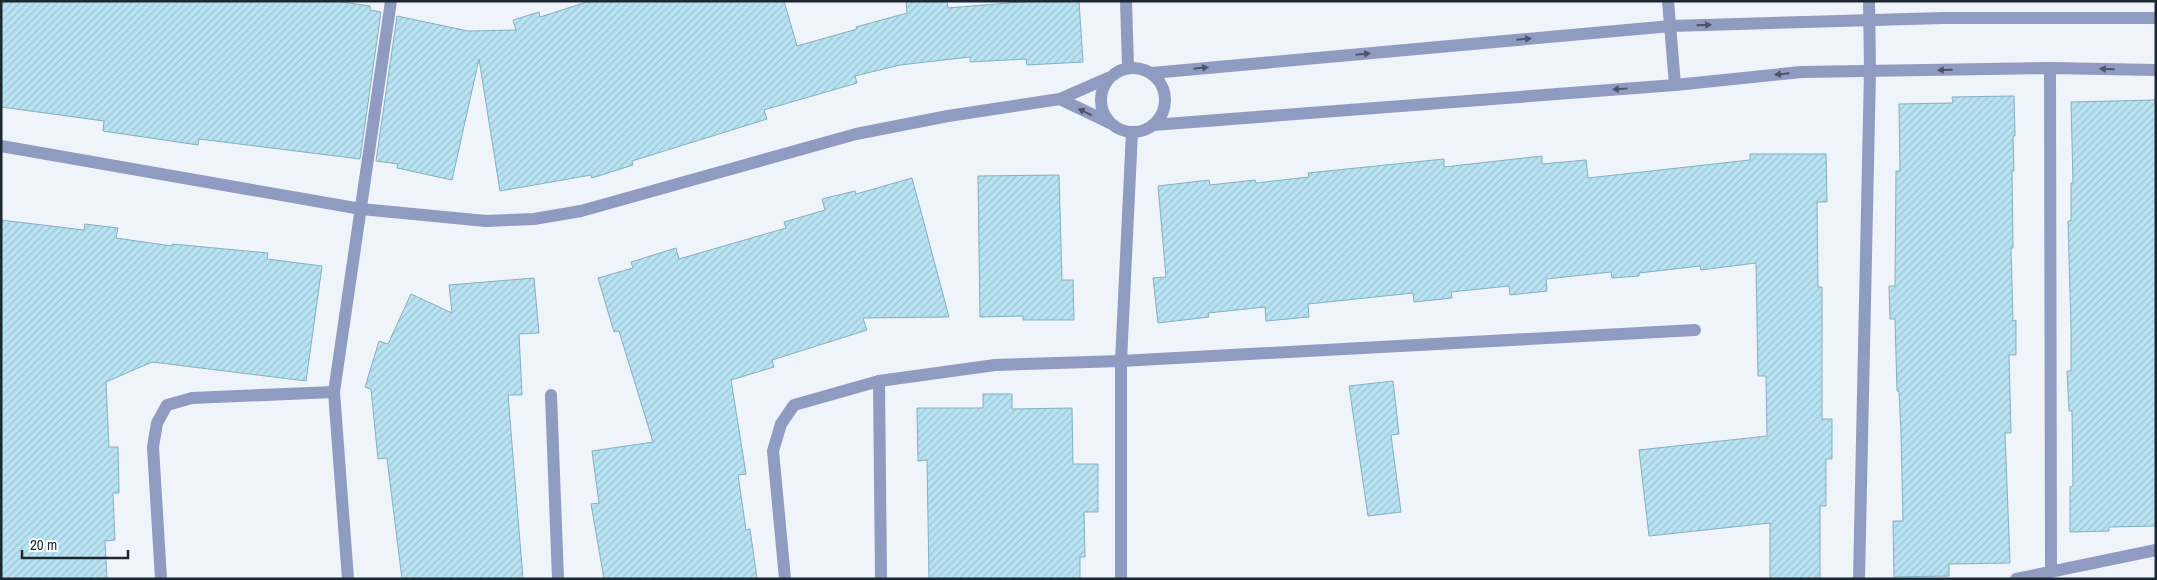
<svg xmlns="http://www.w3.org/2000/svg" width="2157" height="580" font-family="'Archivo Narrow',sans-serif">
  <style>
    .building { fill: url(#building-hatch); stroke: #86afbf }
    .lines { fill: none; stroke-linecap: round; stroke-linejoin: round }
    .street { stroke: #909bc1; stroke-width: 12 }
    .oneway { fill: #4a556b }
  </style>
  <defs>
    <pattern id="building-hatch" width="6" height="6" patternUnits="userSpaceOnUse" patternTransform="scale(1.25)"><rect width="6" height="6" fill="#b8e3f3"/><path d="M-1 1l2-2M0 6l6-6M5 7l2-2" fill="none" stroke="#9ec3d1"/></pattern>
  </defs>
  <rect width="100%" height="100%" fill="#eef4f9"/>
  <g class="building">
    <polygon points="1,1 335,1 370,6 370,10 381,12 360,159 199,139 198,145 103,131 104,121 1,107"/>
    <polygon points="590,1 784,1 797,46 857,29 856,27 907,13 906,1 947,1 948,8 1033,1 1079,1 1083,62 1027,65 1026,59 970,62 970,57 900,65 855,76 857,83 764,110 767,119 632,161 633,165 592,178 591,175 500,191 479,59 452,180 397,168 398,164 376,161 397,16 468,31 516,30 513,20 539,12 540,17"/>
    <polygon points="2014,96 2015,136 2013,136 2014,171 2012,171 2013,248 2011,248 2013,321 2016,320 2016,355 2009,355 2011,433 2005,433 2010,563 1949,564 1949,576 1894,577 1893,521 1903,521 1901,432 1899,391 1897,391 1895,319 1890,319 1889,286 1895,286 1896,171 1900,171 1899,104 1953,103 1952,97"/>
    <polygon points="2156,100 2156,526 2109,527 2109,531 2070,532 2070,487 2073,486 2072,411 2069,411 2067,371 2071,371 2071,327 2068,221 2071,221 2071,183 2073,183 2071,102"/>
    <polygon points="1750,154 1826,154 1827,202 1817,202 1818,287 1822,287 1822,419 1832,419 1832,459 1826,459 1826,506 1820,506 1820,579 1770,579 1770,523 1649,536 1639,450 1767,436 1766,376 1758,376 1756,263 1701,270 1700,266 1639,273 1639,276 1612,278 1611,272 1546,279 1547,291 1510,295 1509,286 1451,292 1452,298 1414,302 1413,293 1308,304 1309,317 1266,321 1265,307 1208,313 1209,317 1158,323 1153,278 1166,277 1158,186 1209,180 1210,185 1255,180 1256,183 1309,177 1308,173 1444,159 1444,167 1542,156 1542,164 1586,160 1588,178 1750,160"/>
    <polygon points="1059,175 1062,280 1073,280 1074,320 1023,320 1023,316 980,317 978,176"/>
    <polygon points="912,178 949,317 863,318 867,330 772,360 774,367 731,380 746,474 738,475 746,530 750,529 757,579 604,579 591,504 599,503 592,451 653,442 619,331 614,332 598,278 633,268 631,262 676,248 679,259 786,228 784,222 825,210 822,199 855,191 856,194"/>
    <polygon points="1,220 84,230 85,224 118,228 116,238 172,246 172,244 268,253 267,259 322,266 306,381 152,362 106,382 109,447 118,447 119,493 113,493 115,540 105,541 107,579 1,579"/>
    <polygon points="534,278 539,333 519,334 522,395 508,395 523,579 402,579 387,458 378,459 371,389 365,387 379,341 388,344 411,294 452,313 449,285"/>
    <polygon points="1393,381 1399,434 1391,435 1401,512 1368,516 1349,386"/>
    <polygon points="983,394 1012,394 1012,409 1072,408 1073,464 1098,464 1098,512 1084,512 1085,557 1080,557 1080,579 929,579 927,460 918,461 917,408 983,408"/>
  </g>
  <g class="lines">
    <g class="street">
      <polyline points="1126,1 1128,67"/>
      <polyline points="1668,1 1675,85"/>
      <circle cx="1133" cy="100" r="32"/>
      <polyline points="2050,68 2051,572"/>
      <polyline points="1152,73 1671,26 1943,18 2156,18"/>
      <polyline points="1060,99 1110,123"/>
      <polyline points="1153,125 1675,85 1801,72 2050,68 2156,70"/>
      <polyline points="1,146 361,209 486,221 534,219 581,211 856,134 948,116 1060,99 1108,78"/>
      <polyline points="879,381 881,579"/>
      <polyline points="551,395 558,579"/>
      <polyline points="161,579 153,447 157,423 167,405 192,398 334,392"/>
      <polyline points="348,579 334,392 391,1"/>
      <polyline points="785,579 773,451 781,424 794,405 879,381 995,365 1121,361 1695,330"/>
      <polyline points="1121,579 1121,361 1132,132"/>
      <polyline points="1859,579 1870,71 1869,1"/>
      <polyline points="2016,579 2156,550"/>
    </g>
  </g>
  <defs><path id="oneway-solid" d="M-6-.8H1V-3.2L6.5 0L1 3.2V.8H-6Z" transform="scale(1.25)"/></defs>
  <g class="oneway">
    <use href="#oneway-solid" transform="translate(1704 25) rotate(-2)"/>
    <use href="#oneway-solid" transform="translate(1524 39) rotate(-5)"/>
    <use href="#oneway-solid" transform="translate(1363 54) rotate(-5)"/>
    <use href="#oneway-solid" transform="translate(1201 68) rotate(-6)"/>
    <use href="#oneway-solid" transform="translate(2107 69) rotate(-179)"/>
    <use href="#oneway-solid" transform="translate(1945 70) rotate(179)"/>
    <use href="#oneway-solid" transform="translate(1782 74) rotate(174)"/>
    <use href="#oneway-solid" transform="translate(1620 89) rotate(176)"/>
    <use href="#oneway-solid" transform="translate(1085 112) rotate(-154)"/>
  </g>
  <rect width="2157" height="580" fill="none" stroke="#1c2731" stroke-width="5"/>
  <path d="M22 550v8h106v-8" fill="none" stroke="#1c2731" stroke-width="2.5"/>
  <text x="30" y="550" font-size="15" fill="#1c2731" stroke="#ffffff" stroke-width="4" paint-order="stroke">20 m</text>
</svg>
